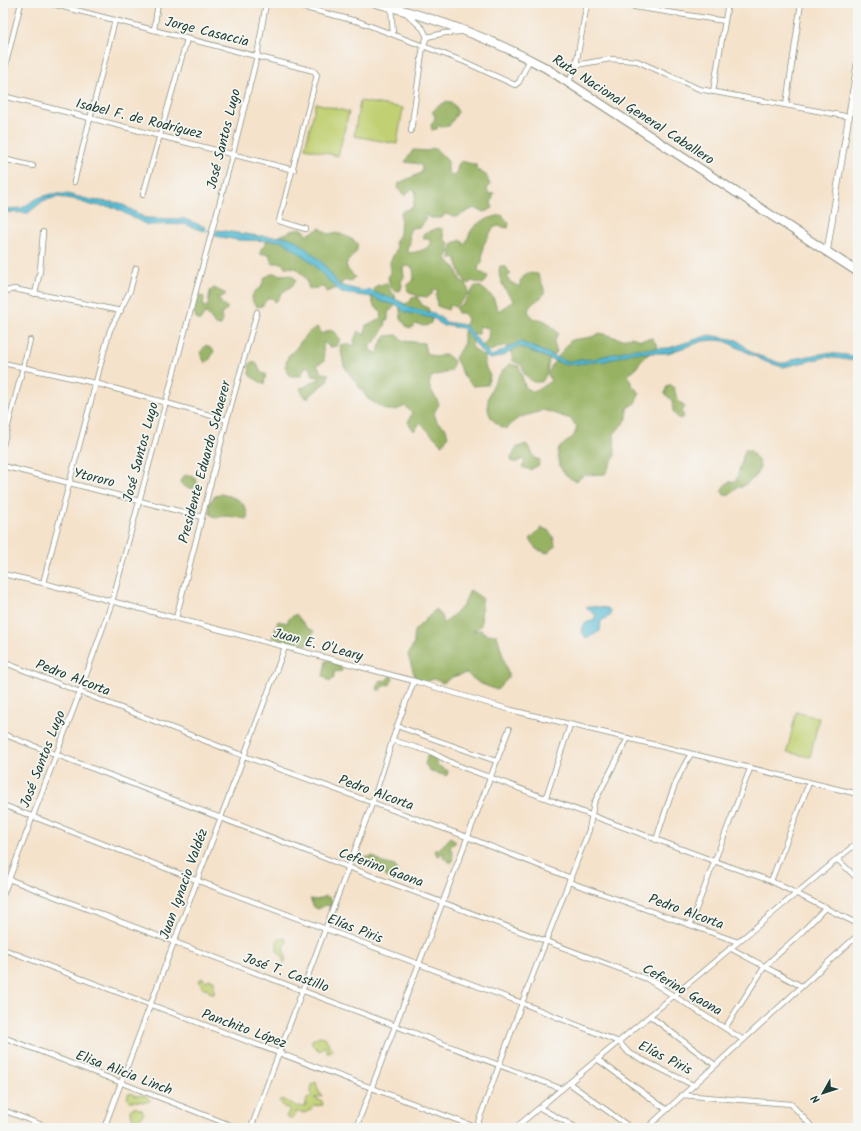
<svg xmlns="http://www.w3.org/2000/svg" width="861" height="1131" font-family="Kalam,sans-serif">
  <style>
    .green { fill: #c1d072; stroke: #708653 }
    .forest { fill: #98b264; stroke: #5c784c }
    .water { fill: #54bad3; stroke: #3a7c84 }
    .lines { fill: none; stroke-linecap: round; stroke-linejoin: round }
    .stream { stroke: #54bad3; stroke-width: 1.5 }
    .minor-casing { stroke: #8a9080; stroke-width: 6 }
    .tertiary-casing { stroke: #8a9080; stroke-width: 7 }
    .trunk-casing { stroke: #8a9080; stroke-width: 10 }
    .minor { stroke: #fff; stroke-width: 4.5 }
    .tertiary { stroke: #fff; stroke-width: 5.5 }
    .trunk { stroke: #fff; stroke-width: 8 }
    .labels { text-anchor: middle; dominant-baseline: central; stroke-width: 3.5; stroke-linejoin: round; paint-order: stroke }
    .street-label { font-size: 14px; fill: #1f3d34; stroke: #f6f6f2 }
  </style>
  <rect width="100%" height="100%" fill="#f6f6f2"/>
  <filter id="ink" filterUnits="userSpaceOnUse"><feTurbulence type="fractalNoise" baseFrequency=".025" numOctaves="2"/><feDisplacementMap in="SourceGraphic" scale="8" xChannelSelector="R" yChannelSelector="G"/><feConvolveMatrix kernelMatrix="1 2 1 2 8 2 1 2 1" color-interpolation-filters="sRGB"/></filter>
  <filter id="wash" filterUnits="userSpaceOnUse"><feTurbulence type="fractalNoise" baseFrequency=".012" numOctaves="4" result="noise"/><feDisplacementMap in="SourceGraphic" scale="16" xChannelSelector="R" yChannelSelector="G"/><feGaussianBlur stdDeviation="0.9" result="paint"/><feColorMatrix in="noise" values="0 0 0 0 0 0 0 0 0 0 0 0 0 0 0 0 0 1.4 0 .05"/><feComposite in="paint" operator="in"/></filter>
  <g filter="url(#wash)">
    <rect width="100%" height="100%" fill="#f5e2cb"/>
    <g class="green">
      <polygon points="360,101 403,108 397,144 354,136"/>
      <polygon points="316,103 349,112 338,156 305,148"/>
      <polygon points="796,712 819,718 810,757 787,752"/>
      <polygon points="280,938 285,938 287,943 283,946 286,959 284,963 281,954 277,951 277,941"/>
      <polygon points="203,978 206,981 210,979 214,980 214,994 209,992 207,988 203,989 199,980"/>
      <polygon points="319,1036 325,1037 332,1050 328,1053 325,1046 320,1051 312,1045 312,1040"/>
      <path d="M316,1082l2,8 4,6 -8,2 8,3 1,4 -9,1c-5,6 -10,9 -18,5v4l-5,4 -5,-2 4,-8 -6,-2 -4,-6 2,-2 13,6v3l3,-2 7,1 2,-8 5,-3 -1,-3 1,-9z"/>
      <polygon points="132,1093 136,1096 145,1095 150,1100 149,1102 130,1101 127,1098 128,1094"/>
      <polygon points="134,1107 142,1110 144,1114 137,1120 133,1119 130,1110"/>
    </g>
    <g class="forest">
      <polygon points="447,101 454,105 458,112 449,126 441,127 438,125 437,129 432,130 431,125 434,121 435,116 432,112 437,107"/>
      <path d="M432,148l5,2 11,11v10l3,5 5,-1 2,-10 3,-4 15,4 1,5 9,5 4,10 -3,4 2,5 5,-1 -3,10 2,5 -9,4 -10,-4 -18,9 -11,-3 -3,4h-11l-7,-3 -2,2 4,1 -5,9 -10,1 -2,5 1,10 -3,5 1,5c10,-1 16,-2 23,-9l-2,-5h-5l-1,-5 15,-6 4,1 3,11 4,3v10l-3,5 2,4c9,3 9,12 13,19l5,2 3,9 -6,8 -8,7 -5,-2 -2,5 -11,-4 -1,-11 2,-5 -5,-1 -1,5 -4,3 -10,-1 -10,-5 -1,-5 7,-7 -1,-11 -5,-2 -5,1 1,10 -3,4 1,5 -2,5 -6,-1 -4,-3 -2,-10 3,-4 -1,-11 7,-14 -2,-5 5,-9 1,-22 12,-5 3,-15 -4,-3 -7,7 -7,-8 1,-5 22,-10 1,-5 -2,-4 -15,-2 8,-12 15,1z"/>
      <path d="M502,215l7,8 -1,5 -10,-2 -5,2 -10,18 -1,16 -3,4 -1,5 10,5 -2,5 -4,3 -10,-3 -4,3 -6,-7 -7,-20 -5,2 2,-16 10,-3 2,5c4,-5 4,-9 7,-14 6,-10 21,-14 31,-16z"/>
      <path d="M299,228l5,2 3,5 13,-7 8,6c10,-3 21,3 29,9 2,10 -6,13 -11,21l2,6 7,7 -4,4 -4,-1 -5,2 -2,5 -14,5 -2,-5 -15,2 -3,-10 -10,-11 -11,-1 -3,-4h-10l-2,-5v-4h-10l1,-5 6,-8z"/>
      <path d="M500,266h5l6,8 -4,3 3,5 10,5v-6l7,-8 11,1c1,5 5,10 6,15 2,11 -14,11 -16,22l5,8c11,-2 18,6 25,14l-4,9 3,10 -8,7 -2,14 -5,9h-9l-9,-8 -2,-9 -9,-4 -2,-8 -6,-8c-10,3 -15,10 -23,1l6,-7 1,-11 -10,-2v8l-6,-1 -1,15 13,9v9l5,10 -3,9 -14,1 -8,-8 -10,-20 9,-15v-10l3,-16 -4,-4h-5l-2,-5 8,-5 11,-17 6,1 12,10 5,14 17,-11h-2c-6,-8 -17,-21 -13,-34z"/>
      <path d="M274,273c9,5 16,-3 22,7 -3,8 -10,8 -15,14 -3,4 -2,6 -6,8l-2,-4h-5l-6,8 -5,1c-8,-7 -6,-16 4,-19l4,-11z"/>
      <path d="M386,283l5,9 4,3c2,8 0,13 -7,17v8h-3l1,4c-5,6 -7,18 -15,20l-2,5 9,5 2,-10 6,-8 11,-1 7,6 20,2 2,10 10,4 10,-3 8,7 -3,10 -20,6 -2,9 10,18 -5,9 3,9 9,6 2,9 -6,8 -22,-22 -6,8 -6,-9 4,-9 -7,-7 -9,4h-10l-18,-11 -24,-33 -4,-21h16l-2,-4 4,-10 7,4 1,-10 5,-1 10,-6 1,-6 -8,-6 -3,-9 5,-11z"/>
      <polygon points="214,288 226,294 222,297 217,297 223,305 228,308 221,315 222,321 220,326 215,325 206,312 200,321 196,318 193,309 194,299 199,296 204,297 203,307 208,306 210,291"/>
      <polygon points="417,297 423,306 428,308 432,318 431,323 426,326 416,324 412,328 407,327 401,319 399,301 405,304 410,302 412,298"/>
      <path d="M317,327l5,7 8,-4 6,3 4,6 -3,7 -7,1 -7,-5 1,19 -7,4 5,8 7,1 -2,8 -5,3 -14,13 -4,-1 -4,-9c8,-1 12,-8 19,-8v-3l-6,-1 -3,-9h-5l-4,9h-11l-5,-9 3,-11c13,-10 13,-21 29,-29z"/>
      <path d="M600,333l21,6 10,-2 10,3 11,-2 6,9 -17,13 -5,9 -8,6 4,10 8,8 -5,10 -8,5v11l-13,15 1,22 -10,18 -21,1 -8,6c-15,-6 -19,-16 -18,-32l16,-13 3,-9 -6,-8 -28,-9c-17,8 -23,2 -36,19 -34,-12 -16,-48 2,-65l10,2 6,21 9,5 17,-11 -3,-7 4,-9 19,-25 21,-3z"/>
      <polygon points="206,345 214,351 210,359 205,363 200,353"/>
      <polygon points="252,362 257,364 261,373 266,374 264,384 250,376 249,366"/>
      <polygon points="670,384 674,388 677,399 685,407 682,411 684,417 679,419 673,411 672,400 665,394 666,388"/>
      <polygon points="526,444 530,448 534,458 540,460 539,465 530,470 522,467 525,462 522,459 517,462 512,462 511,457 516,448"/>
      <path d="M745,450h5l9,12 1,5 -5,10 -13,10h-5l-7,8h-6l-2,-5c3,-7 6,-8 14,-9z"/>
      <path d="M187,475c6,0 9,3 10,9l-4,5 -10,-3 -3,-4 2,-5z"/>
      <path d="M221,494c16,4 25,6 27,25 -13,-1 -20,-5 -32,-1l-6,-4 -1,-11 6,-7z"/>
      <path d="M541,528c10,1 14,10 14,19l-8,6 -11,-4 -6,-10z"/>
      <polygon points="470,590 482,598 481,626 473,631 481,630 486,634 497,635 509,677 497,690 479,683 466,673 452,677 443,683 434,679 424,682 415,677 408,655 414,643 414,631 436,609 442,616 443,624 463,606"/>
      <polygon points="296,614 307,628 314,631 307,645 302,645 299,648 286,640 276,642 272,638 278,621 288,623 288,619"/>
      <polygon points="330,660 341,666 342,671 334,672 334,678 330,682 323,676 326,661"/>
      <polygon points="390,676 392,676 393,680 390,682 391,684 386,685 380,690 378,690 377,688 381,680 385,681"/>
      <polygon points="428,754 433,755 438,766 448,771 447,776 430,771 425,764"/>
      <polygon points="451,837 456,842 450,847 453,853 452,862 449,862 443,857 444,852 439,856 436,854 435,849 439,849"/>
      <polygon points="373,856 383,863 395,866 397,870 396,875 393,878 386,877 384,872 378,868 374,870 372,865 366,863 364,858"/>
      <polygon points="326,896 330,898 332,902 331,907 326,905 318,909 314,907 310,899 317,900"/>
    </g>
    <g class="water">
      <polygon points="51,194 67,194 91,200 120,203 145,218 185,219 205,227 204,231 185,224 147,225 113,207 90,205 73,199 57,197 43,201 28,213 3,212 3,209 22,208 38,198"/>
      <path d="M217,230l41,6 29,1 10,4 25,21 17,23 23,6 7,-1 15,6 10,2 16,10 24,5 12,9 19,3 26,31c11,-3 19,-12 30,-14l45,19 27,-2 39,-10 37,-1 40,-13 28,5 17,14 26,9h6l11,-5 29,-5 32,3v5l-32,-4 -43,10 -17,-5 -41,-21 -10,-1 -12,1 -35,12h-35l-27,8 -41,4 -47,-19 -13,9 -14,4 -6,-3 -22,-28 -10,-1v-2l-10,1 -8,-7 -30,-7 -8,-7 -15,-3 -9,-5 -32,-4 -31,-32 -27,-20 -45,-1 -23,-4z"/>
      <polygon points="589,606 608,608 610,610 610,616 601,621 600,631 586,639 582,632 584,624 594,619 596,615 586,608"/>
    </g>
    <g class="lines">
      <polyline class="stream" points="203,229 217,234"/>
    </g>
  </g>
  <g filter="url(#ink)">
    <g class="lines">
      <defs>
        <g id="minor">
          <polyline points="48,3 314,71 317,75 279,221 306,229"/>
          <polyline points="286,3 360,22 465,62 515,85 519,82 530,59"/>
          <polyline points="609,3 725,21"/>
          <polyline points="391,7 393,34"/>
          <polyline points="406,13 423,29 427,37"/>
          <polyline points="154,30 158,3"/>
          <polyline points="576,65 610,59 637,61 699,89 850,117"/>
          <polyline points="3,75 21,3"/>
          <polyline points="568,84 576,65 587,3"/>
          <polyline points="713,92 728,3"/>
          <polyline points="3,96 294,170"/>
          <polyline points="786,105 801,3"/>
          <polyline points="411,131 423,46 427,37 445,33 461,32"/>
          <polyline points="3,159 33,166"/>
          <polyline points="74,182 115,20"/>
          <polyline points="143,195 187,39"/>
          <polyline points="3,292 14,289 121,311"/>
          <polyline points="35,294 40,271 43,232"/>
          <polyline points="3,363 95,383 227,420"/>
          <polyline points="3,445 30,340"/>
          <polyline points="3,466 202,517"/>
          <polyline points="3,574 43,583 414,681 511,710 858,794"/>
          <polyline points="43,583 106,344 110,330 130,291 136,268"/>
          <polyline points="176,618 227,420 257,312"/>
          <polyline points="3,662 244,756 467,837 571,878 569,882 738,942"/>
          <polyline points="397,726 496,761"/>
          <polyline points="3,734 348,867 647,979 742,1039"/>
          <polyline points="392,740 431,752 454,764 714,861 771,881 858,924"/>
          <polyline points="546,797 570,725"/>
          <polyline points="3,805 196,880 522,1003 619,1042 629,1053 693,1085"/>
          <path d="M656,840c10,-30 18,-60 35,-86"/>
          <polyline points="837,859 858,879"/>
          <path d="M3,877c186,72 373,140 559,212"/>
          <polyline points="771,881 809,783"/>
          <polyline points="3,895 80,692 112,602 233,153 257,56 266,3"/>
          <polyline points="690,925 750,769"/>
          <polyline points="730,948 801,986"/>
          <polyline points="3,949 478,1128"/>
          <polyline points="653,981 683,988"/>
          <polyline points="650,1016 715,1065"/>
          <polyline points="725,1028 765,966 801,933 826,907"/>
          <polyline points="3,1037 238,1128"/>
          <polyline points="597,1059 667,1110"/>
          <polyline points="569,1083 631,1128"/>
          <polyline points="682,1095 791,1104 813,1128"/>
          <polyline points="540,1108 577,1128"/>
          <polyline points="3,1110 50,1128"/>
          <polyline points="104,1128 285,647"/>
          <polyline points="251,1128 372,804 397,726 414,681"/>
          <polyline points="356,1128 509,729"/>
          <polyline points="476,1128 522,1003 589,830 594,803 628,738"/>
          <polyline points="515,1128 858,842"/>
          <polyline points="647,1128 858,935"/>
        </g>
        <polyline id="tertiary" points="827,252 858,59"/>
        <path id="trunk" d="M376,3c59,15 117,36 170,65l312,204"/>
      </defs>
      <use href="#minor" class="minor-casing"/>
      <use href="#tertiary" class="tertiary-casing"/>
      <use href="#trunk" class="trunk-casing"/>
      <use href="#minor" class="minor"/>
      <use href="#tertiary" class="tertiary"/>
      <use href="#trunk" class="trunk"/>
    </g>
  </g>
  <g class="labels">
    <g class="street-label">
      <text transform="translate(207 32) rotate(14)">Jorge Casaccia</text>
      <text transform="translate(633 110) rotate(33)">Ruta Nacional General Caballero</text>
      <text transform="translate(139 119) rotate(14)">Isabel F. de Rodríguez</text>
      <text transform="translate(224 139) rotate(-76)">José Santos Lugo</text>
      <text transform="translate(141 452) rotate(-75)">José Santos Lugo</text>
      <text transform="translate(205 462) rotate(-75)">Presidente Eduardo Schaerer</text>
      <text transform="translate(94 478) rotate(14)">Ytororo</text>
      <text transform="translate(318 645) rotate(15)">Juan E. O'Leary</text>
      <text transform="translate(73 678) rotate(21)">Pedro Alcorta</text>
      <text transform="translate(43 759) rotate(-69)">José Santos Lugo</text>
      <text transform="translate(376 793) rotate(20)">Pedro Alcorta</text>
      <text transform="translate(381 868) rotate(20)">Ceferino Gaona</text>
      <text transform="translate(184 884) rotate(-70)">Juan Ignacio Valdéz</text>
      <text transform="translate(686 912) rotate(20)">Pedro Alcorta</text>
      <text transform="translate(355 929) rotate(21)">Elías Piris</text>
      <text transform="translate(286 973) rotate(20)">José T. Castillo</text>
      <text transform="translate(682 990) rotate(30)">Ceferino Gaona</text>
      <text transform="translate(244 1029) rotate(20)">Panchito López</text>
      <text transform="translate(665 1058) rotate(27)">Elías Piris</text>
      <text transform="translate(124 1073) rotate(21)">Elisa Alicia Linch</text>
    </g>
  </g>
  <rect width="861" height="1131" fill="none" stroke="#f6f6f2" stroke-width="16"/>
  <g transform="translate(823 1093) rotate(231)" stroke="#f6f6f2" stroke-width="3" paint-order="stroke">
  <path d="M0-3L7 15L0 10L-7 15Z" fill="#1f3d34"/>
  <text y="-6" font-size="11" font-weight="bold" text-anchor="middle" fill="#1f3d34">N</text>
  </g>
</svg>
